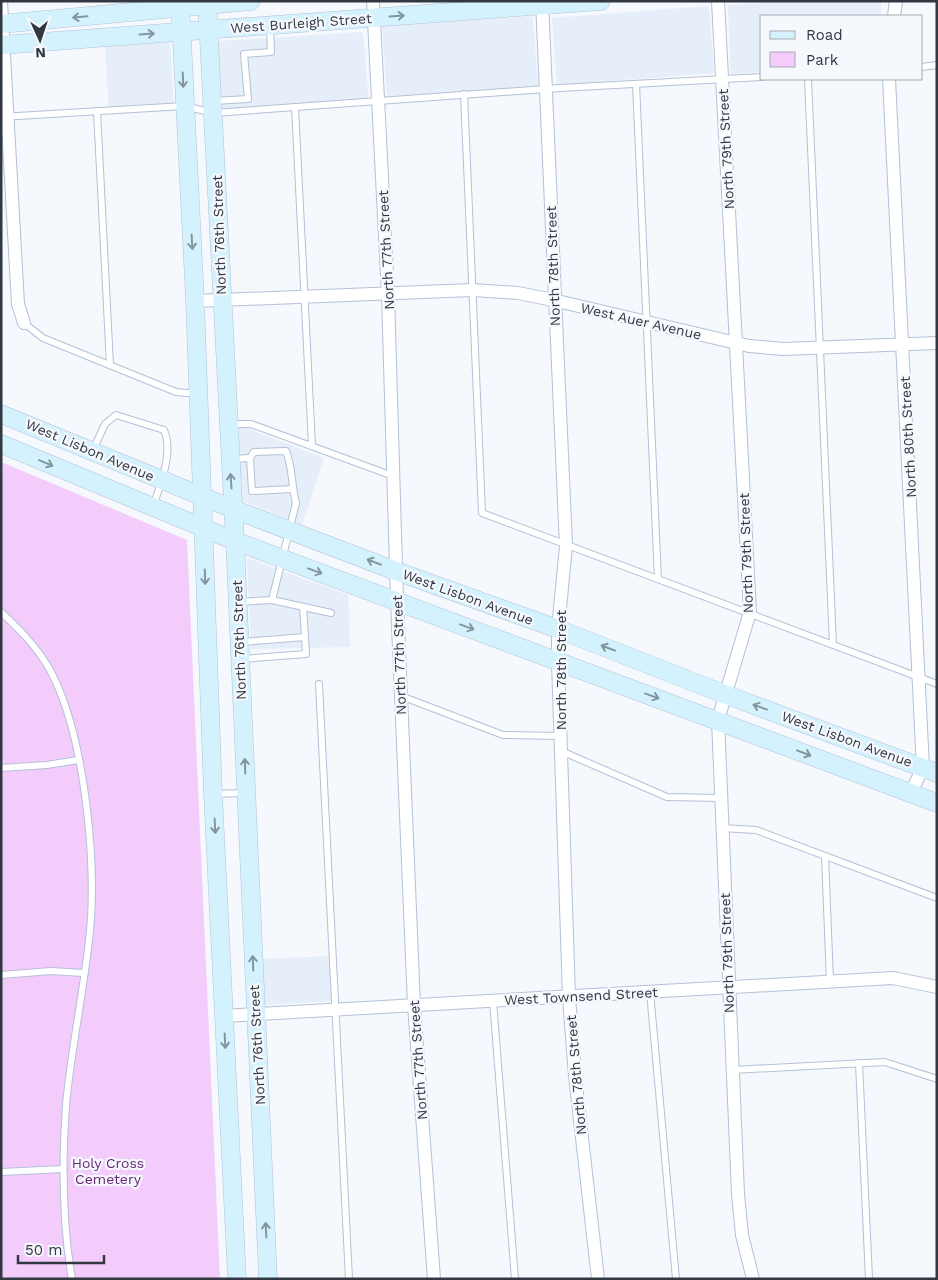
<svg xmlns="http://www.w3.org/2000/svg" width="938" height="1280" font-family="'Work Sans',sans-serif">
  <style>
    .built { fill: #e6eef9 }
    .green { fill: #f4ccfb }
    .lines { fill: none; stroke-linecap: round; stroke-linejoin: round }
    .service-casing { stroke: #b3c1d7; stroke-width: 8 }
    .minor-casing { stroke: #b3c1d7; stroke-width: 14 }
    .secondary-casing { stroke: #b3c1d7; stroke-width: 19 }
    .service { stroke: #fff; stroke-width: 6 }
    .minor { stroke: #fff; stroke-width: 12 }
    .secondary { stroke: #d4f2fd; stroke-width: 18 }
    .oneway { stroke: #83959f }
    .labels { text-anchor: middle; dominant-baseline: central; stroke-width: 4.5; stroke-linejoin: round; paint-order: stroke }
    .street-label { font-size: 14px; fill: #323841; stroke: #f5f8fd }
    .park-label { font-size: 14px; fill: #682574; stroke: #f5f8fd }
  </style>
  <rect width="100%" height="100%" fill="#f5f8fd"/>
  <g class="built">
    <polygon points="800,1 881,1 881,16 762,16 762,72 731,74 728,5"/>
    <polygon points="709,6 714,73 557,85 552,18"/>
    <polygon points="533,16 538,87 387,96 382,26"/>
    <polygon points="363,32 369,104 222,116 218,41"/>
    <polygon points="170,42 174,108 109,112 105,46"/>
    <polygon points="236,424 324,458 302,525 238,499"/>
    <polygon points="247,558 348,595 350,647 251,649"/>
    <polygon points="331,956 333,1001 265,1005 263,959"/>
  </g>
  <polygon class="green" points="1,462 187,540 220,1279 1,1279"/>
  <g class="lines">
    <defs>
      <g id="service">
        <polyline points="922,67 937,65"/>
        <polyline points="808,79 833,644"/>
        <polyline points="636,84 658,579"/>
        <polyline points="464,94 482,513 937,684"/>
        <polyline points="214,101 248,99 244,54 271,52 270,27"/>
        <polyline points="295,107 312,446"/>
        <polyline points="97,111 110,365"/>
        <polyline points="1,117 184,106 214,113 560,88 762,77"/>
        <polyline points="24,323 43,338 176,392 198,394"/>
        <polyline points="229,424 251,424 393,476"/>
        <path d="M93,450l12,-26 11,-9 48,15c10,23 -4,54 -11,77"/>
        <polyline points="232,459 250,458"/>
        <path d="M292,489l-40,2 -2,-33 4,-6 32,-1c7,17 5,34 10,52l-24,97 59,13"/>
        <polyline points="239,602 272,600"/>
        <path d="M1,612c19,18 36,35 49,58 35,65 48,197 39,270 -6,55 -18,110 -23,165 -4,58 -4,117 6,174"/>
        <polyline points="242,642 305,637 303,607"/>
        <polyline points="242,659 306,654 305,637"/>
        <polyline points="319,684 349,1279"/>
        <polyline points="401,696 503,735 561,736"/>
        <polyline points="561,751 667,797 720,798"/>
        <polyline points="1,768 47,765 78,760"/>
        <polyline points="214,794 244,793"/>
        <polyline points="721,828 756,830 937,898"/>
        <polyline points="825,856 830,982"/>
        <polyline points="1,975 51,971 83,973"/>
        <polyline points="650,992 676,1279"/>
        <polyline points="493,1001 515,1279"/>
        <polyline points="859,1063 869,1279"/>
        <polyline points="732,1070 885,1062 937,1079"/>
        <polyline points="1,1172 63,1169"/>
      </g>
      <g id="minor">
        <polyline points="1,1 18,304 24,323"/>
        <polyline points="373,1 388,295 397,601 414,1005 434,1279"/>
        <polyline points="542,1 566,546 558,629 558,661 569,997 575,1076 598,1279"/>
        <polyline points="718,1 750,612 718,720 738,1194 742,1235 753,1279"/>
        <polyline points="894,16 896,1"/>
        <polyline points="889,79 923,768 911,792"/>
        <polyline points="195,301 472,290 518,293 553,300 749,346 784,349 937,343"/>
        <polyline points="223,1016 893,978 937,987"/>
      </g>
      <g id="secondary">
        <polyline points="180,1 195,301 213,794 237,1279"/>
        <polyline points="207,1 235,541 268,1279"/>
        <polyline points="1,24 251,1"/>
        <polyline points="1,45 601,1"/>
        <polyline points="1,414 233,509 396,571 558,629 724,694 937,773"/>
        <polyline points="1,444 235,541 937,803"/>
      </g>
    </defs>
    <use href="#service" class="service-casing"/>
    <use href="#minor" class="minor-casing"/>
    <use href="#secondary" class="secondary-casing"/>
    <use href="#service" class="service"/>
    <use href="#minor" class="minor"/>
    <use href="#secondary" class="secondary"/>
  </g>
  <defs><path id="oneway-shaft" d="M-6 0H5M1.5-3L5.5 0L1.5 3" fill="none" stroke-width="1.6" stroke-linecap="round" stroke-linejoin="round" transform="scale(1.25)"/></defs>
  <g class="oneway">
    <use href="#oneway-shaft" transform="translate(397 16) rotate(-4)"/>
    <use href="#oneway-shaft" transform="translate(80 17) rotate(175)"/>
    <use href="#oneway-shaft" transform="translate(147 34) rotate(-4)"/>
    <use href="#oneway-shaft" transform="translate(183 80) rotate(88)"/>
    <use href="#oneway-shaft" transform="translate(192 242) rotate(87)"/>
    <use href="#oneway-shaft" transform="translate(46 463) rotate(23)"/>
    <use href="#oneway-shaft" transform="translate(231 481) rotate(-94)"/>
    <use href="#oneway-shaft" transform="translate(374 562) rotate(-159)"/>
    <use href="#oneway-shaft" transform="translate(315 571) rotate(20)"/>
    <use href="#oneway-shaft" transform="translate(205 577) rotate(88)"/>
    <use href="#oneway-shaft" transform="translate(467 627) rotate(20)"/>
    <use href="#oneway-shaft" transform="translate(608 648) rotate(-159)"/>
    <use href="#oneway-shaft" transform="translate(652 696) rotate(20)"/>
    <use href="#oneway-shaft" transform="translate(760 707) rotate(-160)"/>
    <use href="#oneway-shaft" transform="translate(804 753) rotate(21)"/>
    <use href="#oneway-shaft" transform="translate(245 766) rotate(-92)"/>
    <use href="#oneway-shaft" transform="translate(215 826) rotate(87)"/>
    <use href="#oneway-shaft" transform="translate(253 963) rotate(-92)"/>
    <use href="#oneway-shaft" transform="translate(225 1041) rotate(87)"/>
    <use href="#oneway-shaft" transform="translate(266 1230) rotate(-93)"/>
  </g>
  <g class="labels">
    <g class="street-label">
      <text transform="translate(301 23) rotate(-4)">West Burleigh Street</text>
      <text transform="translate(726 149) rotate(-93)">North 79th Street</text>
      <text transform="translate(219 235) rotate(-92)">North 76th Street</text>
      <text transform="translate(386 250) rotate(-93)">North 77th Street</text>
      <text transform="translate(553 266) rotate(-92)">North 78th Street</text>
      <text transform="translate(641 321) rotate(13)">West Auer Avenue</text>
      <text transform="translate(908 437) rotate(-93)">North 80th Street</text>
      <text transform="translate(90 450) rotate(23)">West Lisbon Avenue</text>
      <text transform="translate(746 553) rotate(-92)">North 79th Street</text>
      <text transform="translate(468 597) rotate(20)">West Lisbon Avenue</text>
      <text transform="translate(239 640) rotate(-92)">North 76th Street</text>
      <text transform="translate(399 655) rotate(-92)">North 77th Street</text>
      <text transform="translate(561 670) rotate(-90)">North 78th Street</text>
      <text transform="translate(847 739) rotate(20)">West Lisbon Avenue</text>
      <text transform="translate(727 953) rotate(-92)">North 79th Street</text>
      <text transform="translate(581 996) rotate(-3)">West Townsend Street</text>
      <text transform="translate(257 1045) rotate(-93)">North 76th Street</text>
      <text transform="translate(418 1060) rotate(-94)">North 77th Street</text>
      <text transform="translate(576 1075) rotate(-95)">North 78th Street</text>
    </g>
    <g class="park-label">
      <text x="108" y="1163">Holy Cross<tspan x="108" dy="16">Cemetery</tspan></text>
    </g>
  </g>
  <rect width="938" height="1280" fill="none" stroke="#323841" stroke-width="5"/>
  <rect x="760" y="15" width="162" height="65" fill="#f5f8fd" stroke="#a7abb2"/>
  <rect x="770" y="31" width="25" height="8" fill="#d4f2fd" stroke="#a7abb2"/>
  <text x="806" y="40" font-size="15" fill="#323841">Road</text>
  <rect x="770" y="52" width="25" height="15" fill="#f4ccfb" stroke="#a7abb2"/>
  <text x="806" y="65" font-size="15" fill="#323841">Park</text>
  <g transform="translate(40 40) rotate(177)" stroke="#f5f8fd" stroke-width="4" paint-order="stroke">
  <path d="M0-4L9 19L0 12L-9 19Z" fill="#323841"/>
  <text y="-8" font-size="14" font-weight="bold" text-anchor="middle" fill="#323841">N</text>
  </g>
  <path d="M18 1255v8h86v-8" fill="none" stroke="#323841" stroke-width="2.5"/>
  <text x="25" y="1255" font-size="15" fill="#323841" stroke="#f5f8fd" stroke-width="4" paint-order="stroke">50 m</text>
</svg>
